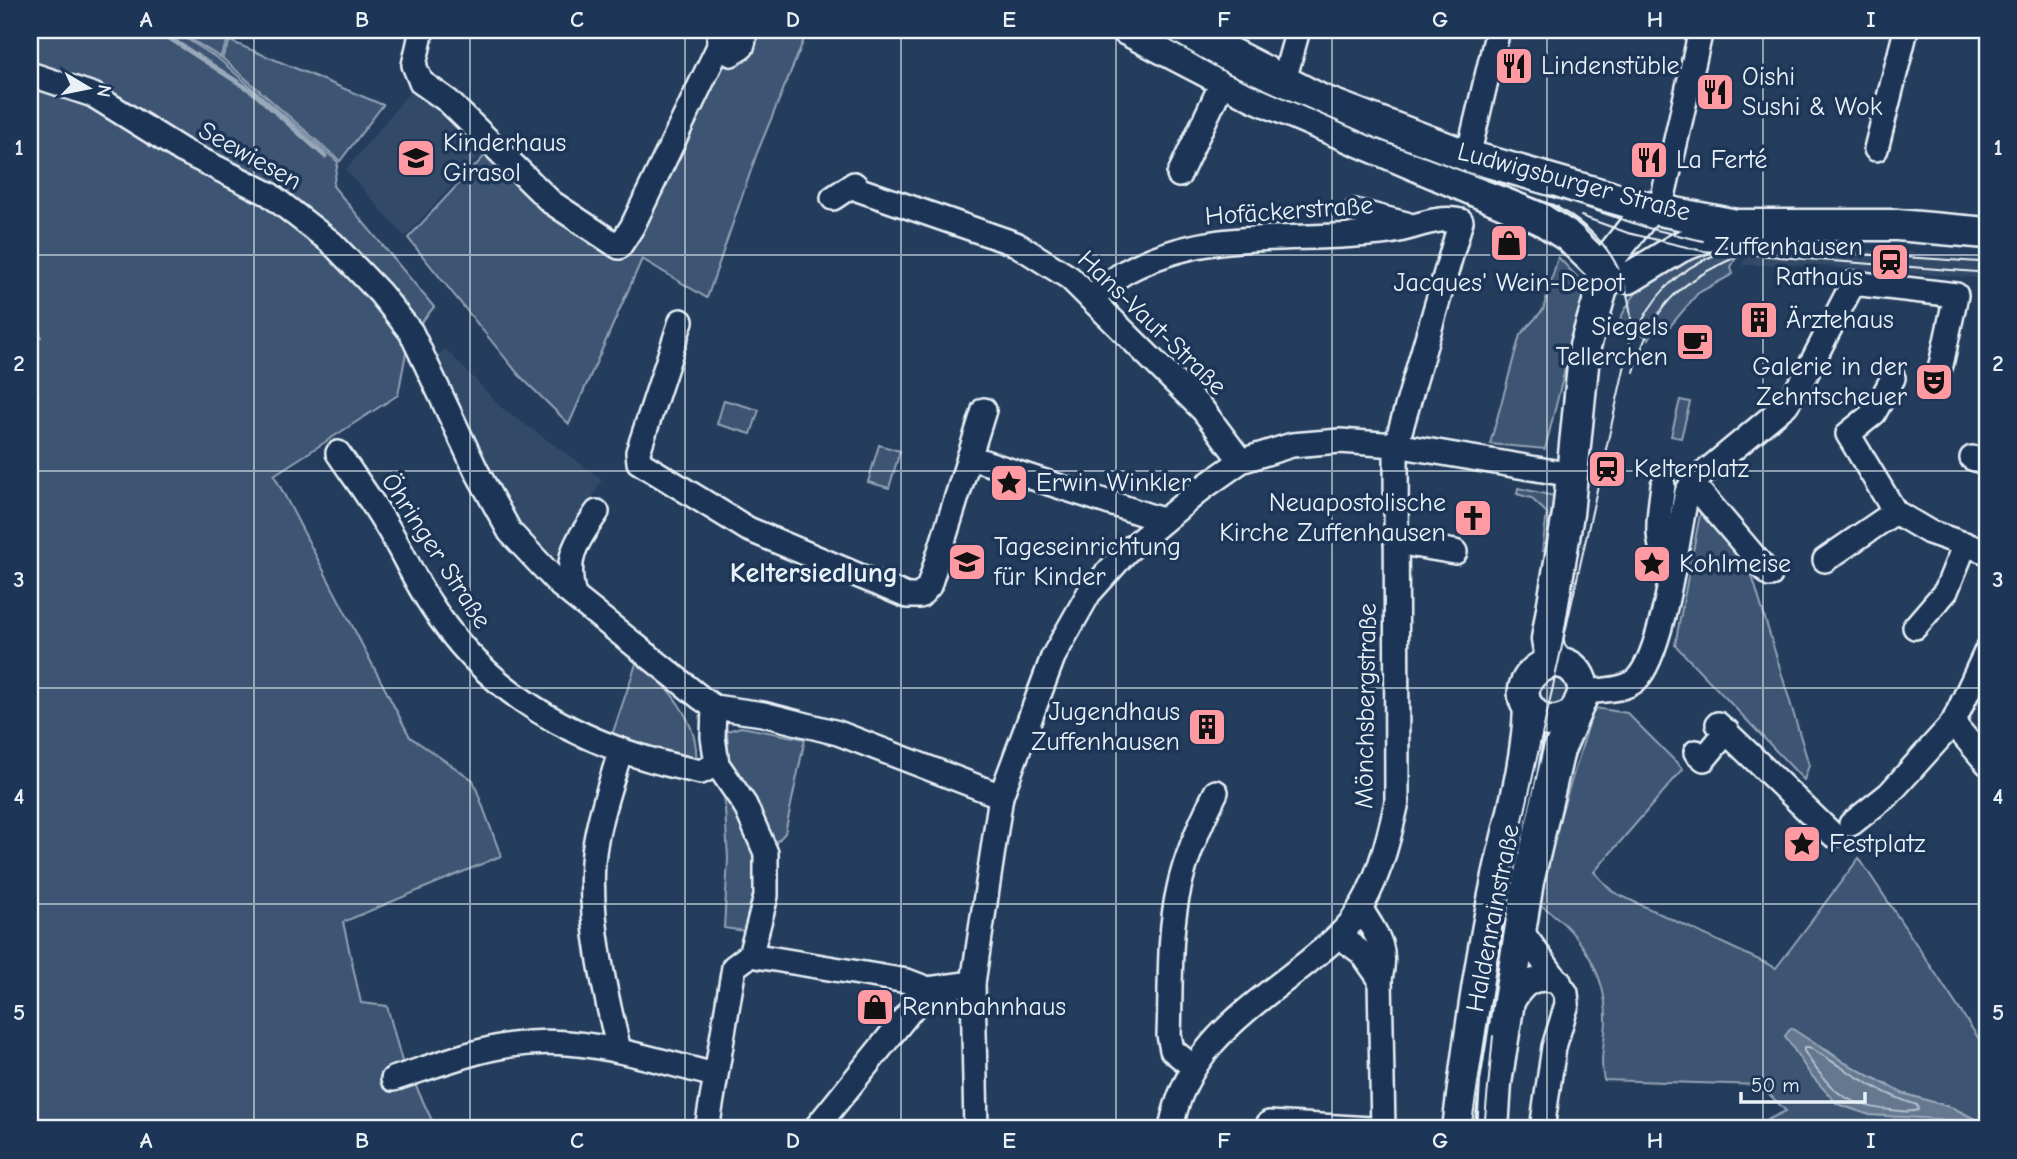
<svg xmlns="http://www.w3.org/2000/svg" width="2017" height="1159" font-family="'Comic Neue',sans-serif">
  <style>
    .built { fill: #334a68 }
    .green { fill: #3e5472; stroke: #93a2b5; stroke-width: 2 }
    .water { fill: #657890; stroke: #99a8ba; stroke-width: 2 }
    .lines { fill: none; stroke-linecap: round; stroke-linejoin: round }
    .shore { stroke: #b4c1ce; stroke-width: 2 }
    .stream { stroke: #99a8ba; stroke-width: 5 }
    .minor-casing { stroke: #e8f1f8; stroke-width: 28 }
    .major-casing { stroke: #e8f1f8; stroke-width: 35 }
    .minor { stroke: #1d3557; stroke-width: 23 }
    .major { stroke: #1d3557; stroke-width: 30 }
    .tram { stroke: #e8f1f8; stroke-width: 2 }
    .grid { fill: none; stroke: #e8f1f8; stroke-width: 2; stroke-opacity: 0.55 }
    .labels { text-anchor: middle; dominant-baseline: central; stroke-width: 7; stroke-linejoin: round; paint-order: stroke }
    .poi-label { font-size: 26px; fill: #e8f1f8; stroke: #1d3557; text-anchor: start }
    .street-label { font-size: 26px; fill: #e8f1f8; stroke: #1d3557 }
    .neighbourhood-label { font-size: 28px; font-weight: bold; fill: #e8f1f8; stroke: #1d3557 }
    .neatline { fill: none; stroke: #e8f1f8; stroke-width: 2.5 }
    .grid-label { font-size: 23px; text-anchor: middle; font-weight: bold; fill: #e8f1f8 }
  </style>
  <rect width="100%" height="100%" fill="#253d5d"/>
  <filter id="ink" filterUnits="userSpaceOnUse"><feTurbulence type="fractalNoise" baseFrequency=".0143" numOctaves="2"/><feDisplacementMap in="SourceGraphic" scale="14" xChannelSelector="R" yChannelSelector="G"/><feConvolveMatrix kernelMatrix="1 2 1 2 8 2 1 2 1" color-interpolation-filters="sRGB"/></filter>
  <g filter="url(#ink)">
    <g class="built">
      <polygon points="416,84 487,146 405,237 346,170"/>
      <polygon points="1781,244 1979,257 1977,278 1807,265 1742,265 1752,245"/>
      <polygon points="446,349 502,408 602,479 566,547 560,553 550,558 532,549 455,409 435,356"/>
      <polygon points="1550,670 1567,674 1558,714 1542,711"/>
    </g>
    <g class="green">
      <polygon points="30,30 173,30 220,60 338,162 333,186 434,307 409,337 398,395 274,475 410,737 473,780 501,856 343,922 361,1003 387,1006 404,1069 414,1082 436,1129 30,1129 30,398 38,396 30,366 30,339 41,337 35,302 30,297"/>
      <polygon points="176,30 233,30 220,57"/>
      <polygon points="749,30 808,30 757,153 707,298 642,259 569,424 519,375 408,238 489,151 621,255 708,57 733,66 747,50"/>
      <polygon points="230,41 383,105 340,161 222,58"/>
      <path d="M1733,240l12,1 -14,26 2,7 -35,19 -32,38 -10,-5 -7,13 -22,-15 -8,-2c23,-54 64,-62 114,-82z"/>
      <polygon points="1558,257 1582,282 1584,294 1545,449 1490,444 1520,335 1543,310"/>
      <polygon points="724,400 759,410 751,434 717,424"/>
      <polygon points="1680,400 1690,402 1681,438 1671,436"/>
      <polygon points="879,445 900,451 889,488 868,482"/>
      <polygon points="1518,488 1554,496 1545,551 1542,551 1547,513 1531,498 1517,494"/>
      <polygon points="1702,504 1745,552 1809,765 1804,780 1675,645"/>
      <path d="M638,658c28,27 62,63 58,104l-85,-24z"/>
      <path d="M1594,708l33,5 56,56 -89,103 19,20 163,76 83,-110 122,184 6,14v69l-34,-17 -51,-15 -57,-30 -25,-18 18,59 32,11 70,4 13,10h-205l38,-18 -26,-26 -156,-5c-5,-20 1,-38 2,-59 1,-50 -30,-95 -72,-120z"/>
      <polygon points="741,727 805,739 785,833 778,841 771,840 730,776 727,731"/>
      <polygon points="724,791 731,797 763,865 752,932 724,928 728,859"/>
    </g>
    <polygon class="water" points="1791,1028 1845,1063 1902,1093 1953,1108 1987,1125 1987,1129 1953,1129 1939,1119 1870,1115 1837,1104 1810,1074 1785,1036"/>
    <g class="lines">
      <path class="shore" d="M1804,1047h5c35,21 68,46 108,58l1,5c-8,3 -18,1 -27,0 -46,-4 -63,-21 -87,-59z"/>
      <polyline class="stream" points="157,30 253,92 325,156"/>
      <defs>
        <g id="minor">
          <polyline points="422,30 414,65 421,82 448,101 551,202 619,247 632,227 719,46"/>
          <polyline points="727,30 719,39 719,46 731,54 742,47 744,40 736,30"/>
          <polyline points="30,74 93,95 183,151 269,194 332,243 380,293 411,332 476,470 510,532 560,585 701,698 714,707 763,714 838,733 1001,796"/>
          <polyline points="1284,80 1298,30"/>
          <polyline points="1876,149 1906,30"/>
          <polyline points="1468,156 1498,30"/>
          <polyline points="1179,175 1223,81"/>
          <polyline points="833,198 854,184 860,190 1016,244 1070,278 1203,410 1241,461"/>
          <polyline points="1660,210 1701,30"/>
          <polyline points="1355,211 1406,224"/>
          <path d="M1091,299c11,-9 22,-20 34,-27 86,-47 171,-28 263,-40 25,-3 48,-17 73,-11l-65,224 1,357c-9,41 -20,84 -45,119 -12,16 -28,27 -43,40 -61,49 -124,86 -138,168"/>
          <polyline points="681,321 638,452 639,462 748,529 907,596 920,596 929,586 984,410"/>
          <polyline points="1893,378 1874,413 1848,434 1895,512 1929,532 1987,552"/>
          <path d="M338,453c17,25 35,49 50,75 15,25 26,51 42,75 61,98 161,147 271,169l16,-8"/>
          <polyline points="969,457 1162,520"/>
          <polyline points="1972,458 1987,463"/>
          <polyline points="1692,483 1770,575"/>
          <path d="M1663,485c-3,26 -11,61 9,81"/>
          <polyline points="1396,542 1455,552"/>
          <polyline points="1825,560 1895,512"/>
          <path d="M574,596c-10,-39 2,-53 23,-84"/>
          <polyline points="1915,627 1946,591 1965,544"/>
          <path d="M1584,692c16,-2 40,-1 52,-12 28,-27 42,-147 51,-188l5,-9 94,-78 17,-25 50,-97 103,12 -15,70"/>
          <polyline points="1953,723 1987,763"/>
          <polyline points="1718,724 1833,835"/>
          <polyline points="1696,752 1704,759 1727,731"/>
          <polyline points="1851,824 1889,794 1953,723 1987,650"/>
          <path d="M1360,908c17,27 28,39 20,71l3,150"/>
          <polyline points="1519,928 1566,993 1567,1004 1554,1047 1542,1129"/>
          <polyline points="1339,936 1362,953 1380,979"/>
          <polyline points="750,955 907,981 928,989"/>
          <path d="M1510,1007c12,-24 22,-32 49,-26"/>
          <path d="M619,1050c-14,-57 -30,-129 -26,-188 3,-37 17,-75 27,-110"/>
          <path d="M1192,1066l-20,-16 -3,-15c2,-48 -1,-100 10,-147 7,-33 22,-66 37,-96"/>
          <path d="M393,1079c38,-12 78,-28 118,-34 70,-11 138,14 204,30"/>
          <polyline points="1269,1123 1371,1129"/>
          <polyline points="707,1129 734,967 750,955 756,934 766,896 766,853 745,805 717,764 713,737 714,707"/>
          <polyline points="815,1129 928,989 973,983"/>
          <polyline points="976,1129 973,983 1001,796 1053,657 1089,593 1126,552 1204,487 1241,461 1292,445 1340,441 1396,445 1572,475"/>
        </g>
        <g id="major">
          <polyline points="1127,30 1254,96 1541,219 1569,237 1605,272 1629,278 1680,247 1736,225"/>
          <polyline points="1185,30 1321,100 1468,156 1649,208 1736,225 1897,225 1987,233"/>
          <polyline points="1557,662 1549,650 1547,639 1568,514 1585,346 1612,255 1649,208"/>
          <path d="M1458,1129c10,-84 22,-170 40,-253 12,-56 29,-110 31,-168"/>
          <path d="M1493,1129l3,-46 32,-201 31,-132 25,-58c-10,-64 -92,-9 -47,24 12,9 24,5 36,-1"/>
        </g>
      </defs>
      <use href="#minor" class="minor-casing"/>
      <use href="#major" class="major-casing"/>
      <use href="#minor" class="minor"/>
      <use href="#major" class="major"/>
      <g class="tram">
        <polyline points="1152,30 1225,72 1375,138 1558,207"/>
        <polyline points="1549,195 1648,228 1703,241"/>
        <polyline points="1581,216 1628,233 1703,251 1977,272"/>
        <polyline points="1800,250 1979,262"/>
        <path d="M1634,339c16,-41 42,-69 83,-85"/>
        <path d="M1634,372c17,-64 44,-91 105,-116"/>
        <path d="M1471,1129l38,-246 123,-550c-2,-63 -26,-99 -81,-129"/>
        <polyline points="1484,1129 1493,1036"/>
      </g>
    </g>
  </g>
  <path class="grid" d="M254,30v1099M470,30v1099M685,30v1099M901,30v1099M1116,30v1099M1332,30v1099M1547,30v1099M1763,30v1099M30,255h1957M30,471h1957M30,688h1957M30,904h1957"/>
  <defs>
    <symbol id="restaurant-square" viewBox="-11 -11 22 22"><rect x="-9" y="-9" width="18" height="18" rx="4" fill="#ff9aa2" stroke="#1d3557"/><path d="M-5-6h1v4h1v-4h1v4h1v-4h1v5L-1.5 .5V6h-2V.5L-5-1ZM5-6V6H3V1.5H1.5Q1.5-4 5-6Z" fill="#111"/></symbol>
    <symbol id="school-square" viewBox="-11 -11 22 22"><rect x="-9" y="-9" width="18" height="18" rx="4" fill="#ff9aa2" stroke="#1d3557"/><path d="M0-5L7-2L0 1L-7-2ZM-4 1L0 2.5L4 1V4Q0 6-4 4Z" fill="#111"/></symbol>
    <symbol id="shop-square" viewBox="-11 -11 22 22"><rect x="-9" y="-9" width="18" height="18" rx="4" fill="#ff9aa2" stroke="#1d3557"/><path d="M-5-2.5h2.3a2.7 3.5 0 0 1 5.4 0H5L5.5 6h-11ZM-1.5-2.5h3a1.5 2.3 0 0 0-3 0Z" fill="#111"/></symbol>
    <symbol id="station-square" viewBox="-11 -11 22 22"><rect x="-9" y="-9" width="18" height="18" rx="4" fill="#ff9aa2" stroke="#1d3557"/><path d="M-3-6H3Q5-6 5-4V2Q5 4 3 4L4.5 6H3L1.5 4h-3L-3 6H-4.5L-3 4Q-5 4-5 2V-4Q-5-6-3-6ZM-3.5-4v3h7v-3ZM-3.5 1v1.5H-2V1ZM2 1v1.5H3.5V1Z" fill="#111"/></symbol>
    <symbol id="building-square" viewBox="-11 -11 22 22"><rect x="-9" y="-9" width="18" height="18" rx="4" fill="#ff9aa2" stroke="#1d3557"/><path d="M-4-6H4V6H1V3H-1V6H-4ZM-2.5-4.3h1.7v1.8h-1.7ZM.8-4.3h1.7v1.8H.8ZM-2.5-1h1.7V.8h-1.7ZM.8-1h1.7V.8H.8Z" fill="#111"/></symbol>
    <symbol id="cafe-square" viewBox="-11 -11 22 22"><rect x="-9" y="-9" width="18" height="18" rx="4" fill="#ff9aa2" stroke="#1d3557"/><path d="M-5.5-4.5H6V0H3Q3 3.5 0 3.5H-2.5Q-5.5 3.5-5.5 0ZM3-3.2v2h1.7v-2ZM-6 4.5H4V6H-6Z" fill="#111"/></symbol>
    <symbol id="theatre-square" viewBox="-11 -11 22 22"><rect x="-9" y="-9" width="18" height="18" rx="4" fill="#ff9aa2" stroke="#1d3557"/><path d="M-5-5.5Q0-4 5-5.5V0Q5 5 0 6Q-5 5-5 0ZM-3.3-2.5H-1v1.5H-3.3ZM1-2.5H3.3v1.5H1ZM-2.8 1Q0 5.5 2.8 1Z" fill="#111"/></symbol>
    <symbol id="sight-square" viewBox="-11 -11 22 22"><rect x="-9" y="-9" width="18" height="18" rx="4" fill="#ff9aa2" stroke="#1d3557"/><path d="M0-6L1.8-2.2L6-1.7L2.9 1.2L3.7 5.4L0 3.3L-3.7 5.4L-2.9 1.2L-6-1.7L-1.8-2.2Z" fill="#111"/></symbol>
    <symbol id="church-square" viewBox="-11 -11 22 22"><rect x="-9" y="-9" width="18" height="18" rx="4" fill="#ff9aa2" stroke="#1d3557"/><path d="M-1.2-6h2.4v3.5h3.3v2.4h-3.3V6h-2.4V-.1h-3.3v-2.4h3.3Z" fill="#111"/></symbol>
  </defs>
  <g fill-rule="evenodd">
    <use href="#restaurant-square" x="1492" y="44" width="44" height="44"/>
    <use href="#restaurant-square" x="1693" y="70" width="44" height="44"/>
    <use href="#school-square" x="394" y="136" width="44" height="44"/>
    <use href="#restaurant-square" x="1627" y="138" width="44" height="44"/>
    <use href="#shop-square" x="1487" y="221" width="44" height="44"/>
    <use href="#station-square" x="1868" y="240" width="44" height="44"/>
    <use href="#building-square" x="1737" y="298" width="44" height="44"/>
    <use href="#cafe-square" x="1673" y="320" width="44" height="44"/>
    <use href="#theatre-square" x="1912" y="360" width="44" height="44"/>
    <use href="#station-square" x="1585" y="447" width="44" height="44"/>
    <use href="#sight-square" x="987" y="461" width="44" height="44"/>
    <use href="#church-square" x="1451" y="496" width="44" height="44"/>
    <use href="#school-square" x="945" y="540" width="44" height="44"/>
    <use href="#sight-square" x="1630" y="542" width="44" height="44"/>
    <use href="#building-square" x="1185" y="705" width="44" height="44"/>
    <use href="#sight-square" x="1780" y="822" width="44" height="44"/>
    <use href="#shop-square" x="853" y="985" width="44" height="44"/>
  </g>
  <g class="labels">
    <g class="poi-label">
      <text x="1541" y="66">Lindenstüble</text>
      <text x="1742" y="77">Oishi<tspan x="1742" dy="30">Sushi &amp; Wok</tspan></text>
      <text x="443" y="143">Kinderhaus<tspan x="443" dy="30">Girasol</tspan></text>
      <text x="1676" y="160">La Ferté</text>
      <text x="1863" y="247" text-anchor="end">Zuffenhausen<tspan x="1863" dy="30">Rathaus</tspan></text>
      <text x="1509" y="283" text-anchor="middle">Jacques' Wein-Depot</text>
      <text x="1786" y="320">Ärztehaus</text>
      <text x="1668" y="327" text-anchor="end">Siegels<tspan x="1668" dy="30">Tellerchen</tspan></text>
      <text x="1907" y="367" text-anchor="end">Galerie in der<tspan x="1907" dy="30">Zehntscheuer</tspan></text>
      <text x="1634" y="469">Kelterplatz</text>
      <text x="1036" y="483">Erwin Winkler</text>
      <text x="1446" y="503" text-anchor="end">Neuapostolische<tspan x="1446" dy="30">Kirche Zuffenhausen</tspan></text>
      <text x="994" y="547">Tageseinrichtung<tspan x="994" dy="30">für Kinder</tspan></text>
      <text x="1679" y="564">Kohlmeise</text>
      <text x="1180" y="712" text-anchor="end">Jugendhaus<tspan x="1180" dy="30">Zuffenhausen</tspan></text>
      <text x="1829" y="844">Festplatz</text>
      <text x="902" y="1007">Rennbahnhaus</text>
    </g>
    <g class="street-label">
      <text transform="translate(250 156) rotate(29)">Seewiesen</text>
      <text transform="translate(1574 182) rotate(15)">Ludwigsburger Straße</text>
      <text transform="translate(1289 211) rotate(-4)">Hofäckerstraße</text>
      <text transform="translate(1152 323) rotate(44)">Hans-Vaut-Straße</text>
      <text transform="translate(436 551) rotate(57)">Öhringer Straße</text>
      <text transform="translate(1366 706) rotate(-89)">Mönchsbergstraße</text>
      <text transform="translate(1493 918) rotate(-79)">Haldenrainstraße</text>
    </g>
    <g class="neighbourhood-label">
      <text x="814" y="573">Keltersiedlung</text>
    </g>
  </g>
  <rect width="2017" height="1159" fill="none" stroke="#1d3557" stroke-width="77"/>
  <g transform="translate(88 88) rotate(100)" stroke="#1d3557" stroke-width="5" paint-order="stroke">
  <path d="M0-5L12 26L0 18L-12 26Z" fill="#e8f1f8"/>
  <text y="-10" font-size="19" font-weight="bold" text-anchor="middle" fill="#e8f1f8">N</text>
  </g>
  <path d="M1741 1092v10h124v-10" fill="none" stroke="#e8f1f8" stroke-width="3.5"/>
  <text x="1751" y="1092" font-size="21" fill="#e8f1f8" stroke="#1d3557" stroke-width="5" paint-order="stroke">50 m</text>
  <rect x="38" y="38" width="1941" height="1082" class="neatline"/>
  <g class="grid-label">
    <text x="146" y="27">A</text>
    <text x="362" y="27">B</text>
    <text x="577" y="27">C</text>
    <text x="793" y="27">D</text>
    <text x="1009" y="27">E</text>
    <text x="1224" y="27">F</text>
    <text x="1440" y="27">G</text>
    <text x="1655" y="27">H</text>
    <text x="1871" y="27">I</text>
    <text x="19" y="155">1</text>
    <text x="1998" y="155">1</text>
    <text x="19" y="371">2</text>
    <text x="1998" y="371">2</text>
    <text x="19" y="587">3</text>
    <text x="1998" y="587">3</text>
    <text x="19" y="804">4</text>
    <text x="1998" y="804">4</text>
    <text x="19" y="1020">5</text>
    <text x="1998" y="1020">5</text>
    <text x="146" y="1148">A</text>
    <text x="362" y="1148">B</text>
    <text x="577" y="1148">C</text>
    <text x="793" y="1148">D</text>
    <text x="1009" y="1148">E</text>
    <text x="1224" y="1148">F</text>
    <text x="1440" y="1148">G</text>
    <text x="1655" y="1148">H</text>
    <text x="1871" y="1148">I</text>
  </g>
</svg>
